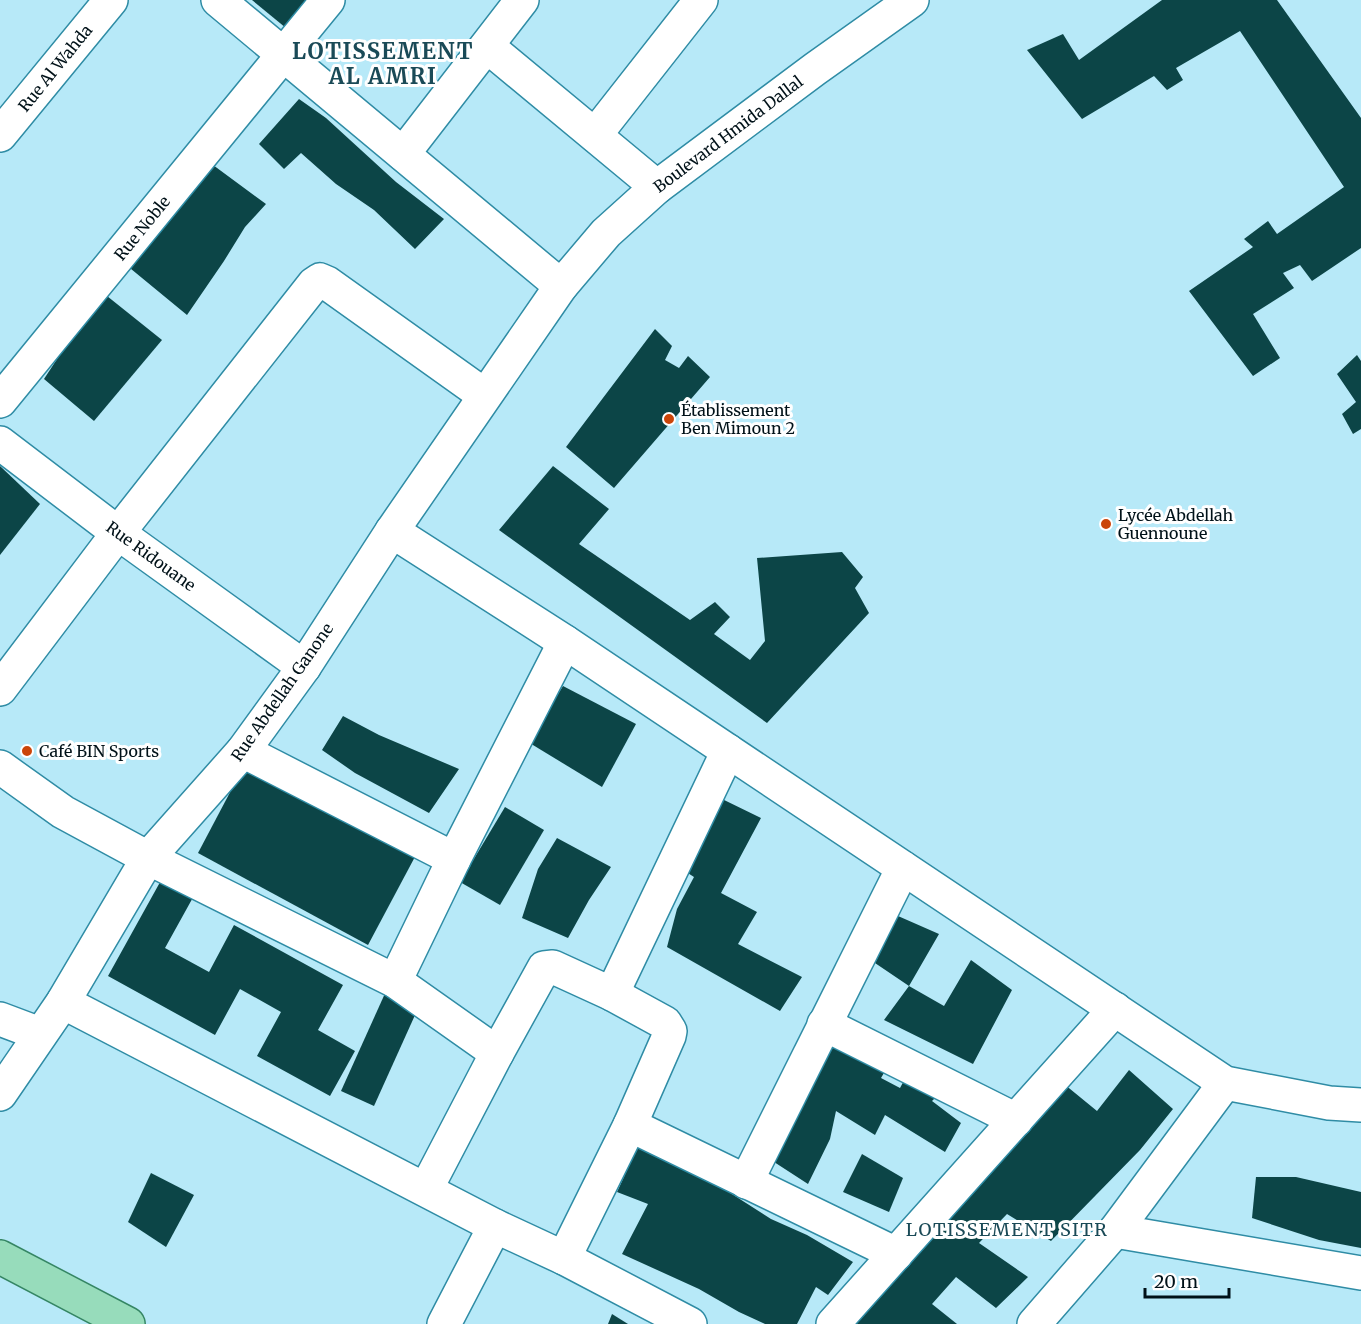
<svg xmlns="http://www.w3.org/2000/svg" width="1361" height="1324" font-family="Merriweather,serif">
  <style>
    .building { fill: #0c4547 }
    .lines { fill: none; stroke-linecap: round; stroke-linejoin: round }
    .minor-casing { stroke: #2f8ca5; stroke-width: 36 }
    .major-casing { stroke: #358664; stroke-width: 36 }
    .minor { stroke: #fff; stroke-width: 33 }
    .major { stroke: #97dcbb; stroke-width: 33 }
    .poi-dot { fill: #cb4509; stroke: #fff; stroke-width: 2 }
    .labels { text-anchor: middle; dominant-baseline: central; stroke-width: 6; stroke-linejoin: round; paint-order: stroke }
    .street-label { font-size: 16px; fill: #001118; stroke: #fff }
    .poi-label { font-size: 16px; fill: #001118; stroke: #fff; text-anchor: start }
    .neighbourhood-label { font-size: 18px; letter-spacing: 1.5px; fill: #1a4a57; stroke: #fff }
    .district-label { font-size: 22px; font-weight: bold; letter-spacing: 1.5px; fill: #1a4a57; stroke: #fff }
  </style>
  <rect width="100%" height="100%" fill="#b7e9f8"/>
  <g class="building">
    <polygon points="252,0 309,0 286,28"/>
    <polygon points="1162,0 1277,0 1361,118 1361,248 1312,281 1300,265 1283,273 1294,288 1253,314 1280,358 1253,376 1189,291 1253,247 1244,239 1268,221 1277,234 1344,187 1240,31 1176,68 1183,80 1167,90 1154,76 1082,119 1027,50 1063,34 1079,60"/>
    <polygon points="299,99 326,118 396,182 444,219 415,249 374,210 336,184 301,153 284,169 259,144"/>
    <polygon points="213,165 266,204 245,227 224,261 187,315 125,264"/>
    <polygon points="107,296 162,340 94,421 44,379 61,353"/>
    <polygon points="655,329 672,346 665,360 679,368 688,356 710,377 614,488 566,447"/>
    <polygon points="1357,355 1361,361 1361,429 1353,434 1342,414 1356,402 1337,374"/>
    <polygon points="0,466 40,504 0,555"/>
    <polygon points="553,466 609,509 579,544 690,620 715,602 730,617 714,634 750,660 765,641 757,558 842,552 863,577 855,588 869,613 767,723 499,530"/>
    <polygon points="563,686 636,724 602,787 528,742"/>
    <polygon points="343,716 379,735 459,769 429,813 355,773 322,750"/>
    <polygon points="246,762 417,853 368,945 198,853"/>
    <polygon points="720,798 761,818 721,893 757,912 738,944 802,977 780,1011 667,947 677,909 694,877 680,868"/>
    <polygon points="505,807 544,830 500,905 460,882"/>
    <polygon points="557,838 611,867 589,900 568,938 522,918 538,869"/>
    <polygon points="164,875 196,892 165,948 209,972 234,925 343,985 318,1030 355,1051 330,1096 257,1056 281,1012 240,989 215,1035 108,976"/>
    <polygon points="898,916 939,934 909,986 944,1006 971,960 1012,990 973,1064 884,1020 909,986 875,963"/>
    <polygon points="387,989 420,1004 374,1106 341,1091"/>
    <polygon points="828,1040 888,1066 881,1078 900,1088 907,1075 940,1093 932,1101 961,1123 945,1152 885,1115 875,1135 836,1111 830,1139 808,1184 771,1160"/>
    <polygon points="1129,1070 1173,1109 1140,1150 1051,1241 1007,1214 979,1243 1028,1277 996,1308 956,1277 932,1304 957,1324 853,1324 1064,1084 1097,1111"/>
    <polygon points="640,1142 710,1180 771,1219 807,1235 853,1262 828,1295 816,1287 797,1324 765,1324 739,1312 699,1289 622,1254 648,1204 617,1192"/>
    <polygon points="862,1154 903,1178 889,1212 843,1192"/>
    <polygon points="151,1173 194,1195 166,1247 128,1222"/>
    <polygon points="1256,1177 1296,1177 1361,1192 1361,1248 1319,1240 1252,1218"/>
    <polygon points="612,1314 628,1324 608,1324"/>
  </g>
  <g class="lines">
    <defs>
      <g id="minor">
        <polyline points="218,0 561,286"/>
        <polyline points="487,46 657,187"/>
        <polyline points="0,135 111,0"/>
        <polyline points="595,135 701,0"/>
        <polyline points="403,154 522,0"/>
        <polyline points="0,401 328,0"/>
        <polyline points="0,443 118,533 304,667"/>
        <polyline points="392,531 565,642 1225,1083 1329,1103 1361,1105"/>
        <polyline points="0,689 118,533 314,284 320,280 327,283 484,395"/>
        <polyline points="243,751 454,859"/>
        <polyline points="0,767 63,812 148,858 395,981 497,1053"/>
        <polyline points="395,981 454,859 565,642"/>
        <polyline points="612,994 728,751"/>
        <polyline points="63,1002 495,1226 564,1258 690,1324"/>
        <polyline points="0,1019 40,1034"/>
        <polyline points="824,1024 1016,1120"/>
        <polyline points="0,1094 63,1002 148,858 243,751 304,667 392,531 561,286 606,233 657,187 815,69 912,0"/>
        <polyline points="630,1125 896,1254"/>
        <polyline points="746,1182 903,868"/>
        <polyline points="426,1189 497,1053 544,968 553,967 612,994 665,1023 670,1031 669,1036 630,1125 564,1258"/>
        <polyline points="1115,1231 1361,1273"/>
        <polyline points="444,1324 495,1226"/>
        <polyline points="833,1324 1115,1009"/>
        <polyline points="1034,1324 1115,1231 1225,1083"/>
      </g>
      <polyline id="major" points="0,1257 128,1324"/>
    </defs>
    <use href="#minor" class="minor-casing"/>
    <use href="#major" class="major-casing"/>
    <use href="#minor" class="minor"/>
    <use href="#major" class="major"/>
  </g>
  <g class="poi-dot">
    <circle cx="669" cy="419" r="6"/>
    <circle cx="1106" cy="524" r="6"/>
    <circle cx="27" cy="751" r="6"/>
  </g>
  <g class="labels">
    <g class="street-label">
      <text transform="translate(55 68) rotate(-51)">Rue Al Wahda</text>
      <text transform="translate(728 134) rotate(-37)">Boulevard Hmida Dallal</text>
      <text transform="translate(142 228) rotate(-51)">Rue Noble</text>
      <text transform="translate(151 556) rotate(36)">Rue Ridouane</text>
      <text transform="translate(282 692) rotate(-55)">Rue Abdellah Ganone</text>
    </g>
    <g class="poi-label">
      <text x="681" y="410">Établissement<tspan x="681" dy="18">Ben Mimoun 2</tspan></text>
      <text x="1118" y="515">Lycée Abdellah<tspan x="1118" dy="18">Guennoune</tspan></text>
      <text x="39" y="751">Café BIN Sports</text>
    </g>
    <g class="neighbourhood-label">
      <text x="1007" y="1229">LOTISSEMENT SITR</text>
    </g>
    <g class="district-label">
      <text x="383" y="51">LOTISSEMENT<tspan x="383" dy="25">AL AMRI</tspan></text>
    </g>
  </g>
  <path d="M1145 1288v9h84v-9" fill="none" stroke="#001118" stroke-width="3"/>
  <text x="1154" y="1288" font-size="18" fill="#001118" stroke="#ffffff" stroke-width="4.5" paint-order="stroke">20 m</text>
</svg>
